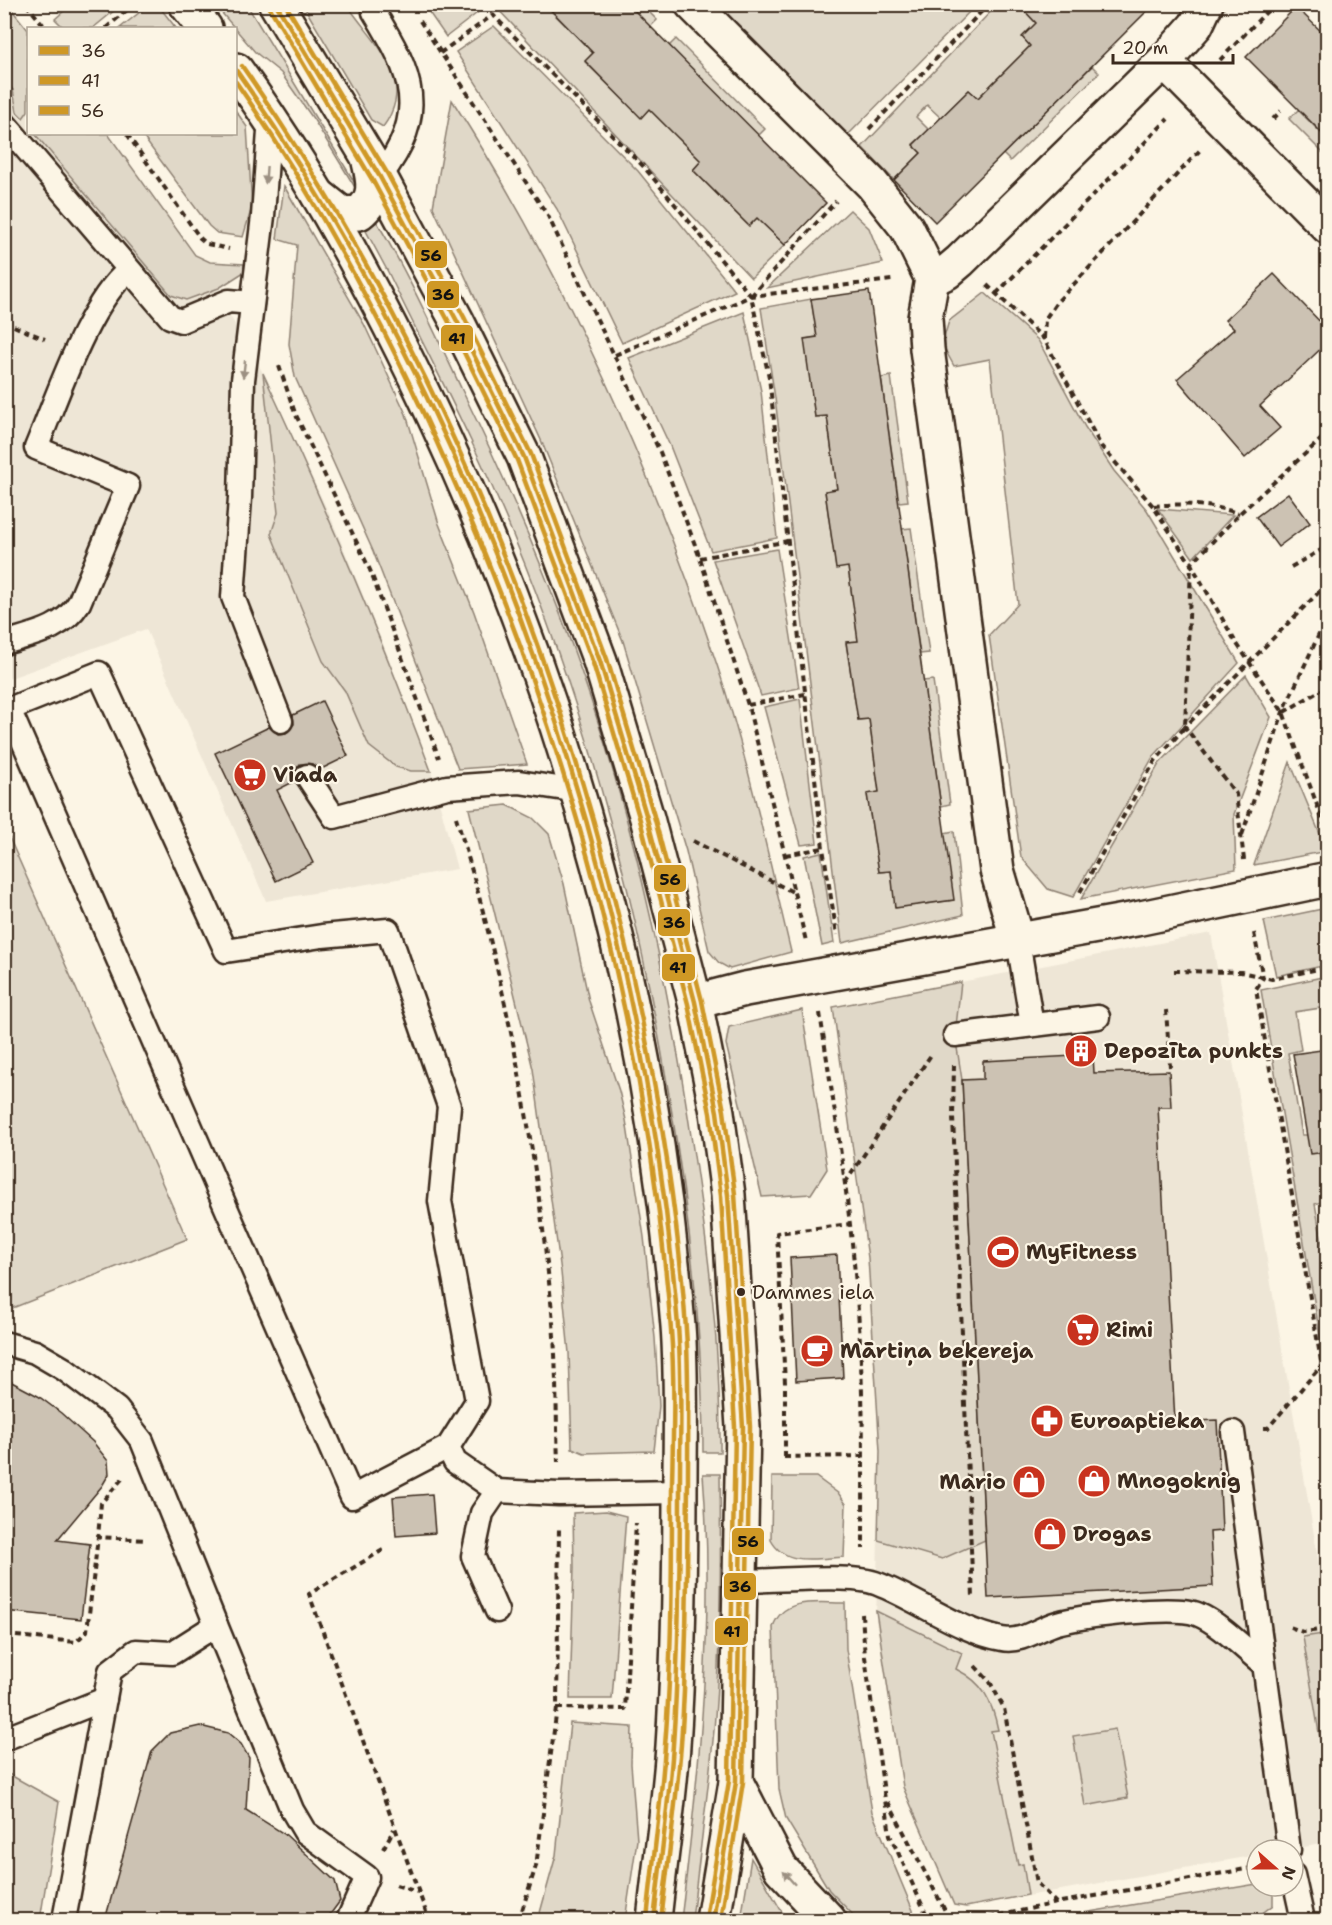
<svg xmlns="http://www.w3.org/2000/svg" width="1332" height="1925" font-family="'Shantell Sans',sans-serif">
  <style>
    .built { fill: #eee6d6 }
    .green { fill: #e0d8c8; stroke: #8e8173; stroke-width: 1.5 }
    .building { fill: #ccc2b3; stroke: #3b2a1e; stroke-width: 1.5 }
    .lines { fill: none; stroke-linecap: round; stroke-linejoin: round }
    .service-casing { stroke: #3b2a1e; stroke-width: 27 }
    .minor-casing { stroke: #3b2a1e; stroke-width: 38 }
    .tertiary-casing { stroke: #3b2a1e; stroke-width: 38 }
    .path { stroke: #3b2a1e; stroke-width: 4; stroke-dasharray: 6 4.5; stroke-linecap: butt }
    .service { stroke: #fcf5e5; stroke-width: 22 }
    .minor { stroke: #fcf5e5; stroke-width: 33 }
    .tertiary { stroke: #fcf5e5; stroke-width: 33 }
    .bus-1-casing { stroke: #fcf5e5; stroke-width: 9 }
    .bus-2-casing { stroke: #fcf5e5; stroke-width: 9 }
    .bus-3-casing { stroke: #fcf5e5; stroke-width: 9 }
    .bus-1 { stroke: #cf9825; stroke-width: 4.5 }
    .bus-2 { stroke: #cf9825; stroke-width: 4.5 }
    .bus-3 { stroke: #cf9825; stroke-width: 4.5 }
    .oneway { fill: #9c9082 }
    .bus-dot { fill: #3b2a1e; stroke: #fcf5e5; stroke-width: 2 }
    .labels { text-anchor: middle; dominant-baseline: central; stroke-width: 4.5; stroke-linejoin: round; paint-order: stroke }
    .bus-label { font-size: 20px; fill: #3b2a1e; stroke: #fcf5e5; text-anchor: start }
    .poi-label { font-size: 21px; font-weight: bold; fill: #3b2a1e; stroke: #fcf5e5; text-anchor: start }
    .line-badge { stroke: #fcf5e5; stroke-width: 2 }
    .pale-badge-label { font-size: 16px; text-anchor: middle; font-weight: bold; fill: #111 }
  </style>
  <rect width="100%" height="100%" fill="#fcf5e5"/>
  <filter id="ink" filterUnits="userSpaceOnUse"><feTurbulence type="fractalNoise" baseFrequency=".0167" numOctaves="2"/><feDisplacementMap in="SourceGraphic" scale="12" xChannelSelector="R" yChannelSelector="G"/><feConvolveMatrix kernelMatrix="1 2 1 2 8 2 1 2 1" color-interpolation-filters="sRGB"/></filter>
  <g filter="url(#ink)">
    <g class="built">
      <polygon points="8,4 28,30 28,134 108,134 195,255 263,373 332,520 387,654 431,771 457,869 266,901 146,629 5,680 4,5"/>
      <polygon points="1211,933 1327,1611 1327,1843 1287,1850 1257,1850 1257,1855 966,1907 954,1905 903,1787 876,1621 880,1451 868,1258 833,1007"/>
    </g>
    <g class="green">
      <polygon points="150,4 158,5 176,28 120,28"/>
      <polygon points="973,4 975,6 847,136 715,5"/>
      <polygon points="4,5 8,5 28,30 28,111 23,118 17,112 13,90 5,80"/>
      <polygon points="60,5 121,5 93,28 64,28 55,19 65,10"/>
      <polygon points="215,5 247,5 358,188 356,189 314,120 281,73 255,52"/>
      <path d="M303,5h56l-8,5c27,38 66,70 32,117l-12,-7z"/>
      <polygon points="483,5 485,7 446,37 424,5"/>
      <polygon points="494,5 528,5 533,9 538,5 545,5 593,53 585,62 641,117 649,109 701,161 693,170 749,226 757,218 785,245 751,278"/>
      <polygon points="628,5 642,5 657,20 650,27"/>
      <polygon points="997,5 1029,5 1024,10 1036,23 1030,46 978,98 969,90 941,118 927,105 916,117 929,130 913,144 921,153 894,180 862,147"/>
      <polygon points="494,26 638,171 735,291 622,343 557,209 456,52"/>
      <polygon points="676,39 765,129 758,136 669,46"/>
      <polygon points="1092,66 1099,73 1010,161 1003,154"/>
      <path d="M452,100c114,177 198,365 265,565 31,93 51,191 74,287l-61,17 -11,-6 -10,-12 -23,-100 -63,-210 -82,-201 -108,-233z"/>
      <polygon points="1298,110 1327,139 1327,157 1289,119"/>
      <polygon points="236,111 247,127 252,207 243,237 217,233 209,226 141,134 236,134"/>
      <polygon points="35,134 108,134 195,255 210,262 244,264 244,272 219,288 186,300 171,295"/>
      <polygon points="284,186 364,324 406,414 439,524 474,612 527,764 458,769 373,551 295,377 289,344 297,245 277,239"/>
      <polygon points="850,210 869,228 883,263 767,288"/>
      <path d="M377,222c32,54 58,111 85,168 53,109 101,220 137,335 44,138 73,281 94,424 15,99 28,202 27,303h-17c0,-119 -14,-239 -34,-357 -32,-193 -81,-380 -156,-560 -37,-90 -83,-176 -125,-263l-23,-43z"/>
      <polygon points="985,293 1038,340 1085,427 1114,471 1147,510 1239,663 1153,757 1073,897 1048,889 1021,857 989,635 1018,604 990,359 954,366 942,344 949,321"/>
      <polygon points="811,299 817,337 805,339 815,417 827,416 837,489 825,491 836,568 848,567 858,641 846,643 858,720 869,719 879,792 867,794 879,872 891,871 896,908 953,900 944,833 954,831 963,915 842,943 775,398 761,308"/>
      <polygon points="744,312 761,391 777,538 711,551 670,446 629,358"/>
      <path d="M263,373c61,131 118,263 168,398h-20l-15,-4 -27,-21 -24,-55 -22,-30 -52,-127 7,-21z"/>
      <polygon points="891,376 908,501 899,502 881,378"/>
      <polygon points="1158,509 1233,515 1193,558"/>
      <polygon points="911,528 929,653 920,654 902,529"/>
      <polygon points="777,549 799,688 761,696 713,560"/>
      <polygon points="1246,675 1271,717 1234,814 1236,869 1081,899 1159,764"/>
      <polygon points="933,680 950,804 941,806 923,681"/>
      <polygon points="800,699 817,843 801,845 764,707"/>
      <polygon points="1290,762 1327,851 1254,865"/>
      <polygon points="507,805 533,818 549,834 564,884 589,1001 619,1091 626,1120 644,1237 655,1338 659,1406 654,1451 584,1453 572,1448 569,1353 561,1272 533,1069 469,809"/>
      <polygon points="4,826 187,1239 5,1311 4,1311"/>
      <polygon points="821,852 834,943 822,946 804,856"/>
      <polygon points="1327,908 1327,965 1276,976 1264,921"/>
      <polygon points="1327,976 1327,1007 1295,1012 1301,1050 1288,1053 1302,1135 1316,1135 1327,1200 1315,1204 1327,1270 1327,1377 1261,990"/>
      <polygon points="961,982 955,1035 962,1080 985,1540 942,1559 878,1540 880,1451 868,1258 833,1007"/>
      <polygon points="802,1010 827,1169 811,1194 762,1197 726,1044 729,1027"/>
      <path d="M703,1474h17c1,85 1,171 -6,256 -6,64 -15,127 -22,190h-11c18,-146 34,-298 22,-446z"/>
      <path d="M772,1477h44l23,17 7,10 -2,53c-25,1 -59,10 -73,-17z"/>
      <polygon points="606,1511 626,1516 612,1699 570,1699 574,1567 573,1513"/>
      <path d="M845,1603l1,46 26,163 45,108h-59l-29,-30 -43,-71 -7,-30 -6,-162c10,-31 46,-24 72,-24z"/>
      <path d="M876,1611l86,42 -6,16c28,14 36,32 42,61l-7,1 27,134 5,-1 5,31 -62,12 -12,-2 -51,-118z"/>
      <polygon points="1323,1634 1328,1637 1327,1781 1303,1637"/>
      <polygon points="570,1723 632,1727 631,1764 637,1840 625,1920 538,1920 556,1855"/>
      <polygon points="1115,1729 1128,1798 1085,1806 1073,1736"/>
      <polygon points="5,1772 59,1802 40,1920 5,1920"/>
      <polygon points="751,1858 782,1912 793,1920 741,1920"/>
      <polygon points="1257,1884 1273,1886 1273,1905 1257,1917 1236,1920 1041,1920"/>
    </g>
    <g class="building">
      <polygon points="545,4 628,4 826,203 785,245 757,218 749,226 693,170 701,161 649,109 641,118 585,61 593,53"/>
      <polygon points="1018,4 1154,4 935,222 894,180 921,153 913,145 969,90 978,98 1030,46 1022,37 1036,23"/>
      <polygon points="1296,7 1328,38 1328,139 1246,57"/>
      <polygon points="1274,274 1328,330 1328,342 1260,406 1280,428 1245,458 1177,379 1234,329 1225,320"/>
      <polygon points="869,291 954,900 895,908 891,871 879,872 867,794 879,792 869,719 858,720 846,642 858,641 848,567 836,569 825,491 837,489 827,416 815,417 804,339 817,337 811,299"/>
      <polygon points="1288,493 1310,523 1278,547 1256,517"/>
      <polygon points="322,701 348,756 319,770 312,764 300,764 295,771 295,781 277,790 313,863 276,881 215,753 269,727 278,734 286,733 294,724 293,715"/>
      <polygon points="1328,1049 1328,1152 1310,1154 1293,1054"/>
      <polygon points="1093,1055 1094,1073 1169,1071 1171,1107 1158,1107 1175,1422 1217,1420 1222,1531 1210,1532 1213,1586 988,1598 962,1080 983,1079 983,1061"/>
      <polygon points="837,1255 843,1378 796,1381 790,1258"/>
      <polygon points="4,1378 38,1396 61,1413 93,1442 108,1461 109,1474 102,1486 57,1540 90,1544 81,1619 4,1611"/>
      <polygon points="432,1494 435,1533 396,1536 393,1497"/>
      <polygon points="200,1726 228,1733 241,1744 249,1758 246,1810 286,1835 335,1881 340,1901 326,1920 105,1920 152,1751 170,1733"/>
    </g>
    <g class="lines">
      <defs>
        <g id="service">
          <path d="M374,12c39,63 55,101 6,165"/>
          <polyline points="270,117 263,216 243,380 240,498 233,597 281,721"/>
          <polyline points="4,123 170,317 181,321 229,301 252,303"/>
          <path d="M4,643c29,-9 58,-13 75,-40l49,-117 -92,-38c21,-50 52,-145 92,-177"/>
          <polygon points="99,673 226,951 322,936 388,930 449,1106 440,1201 477,1401 448,1447 352,1497 9,709"/>
          <polyline points="307,776 334,817 447,787 519,782 578,791"/>
          <polyline points="1018,941 1032,1025"/>
          <polyline points="955,1035 1098,1017"/>
          <polyline points="4,1343 35,1352 64,1369 117,1409 142,1441 216,1625 172,1653 136,1651 110,1671 64,1920"/>
          <polyline points="1233,1432 1289,1850"/>
          <polyline points="448,1447 455,1462 497,1491 559,1494 680,1492"/>
          <polyline points="497,1491 482,1513 473,1556 497,1611"/>
          <path d="M742,1581c31,0 111,-8 136,3 41,16 80,47 124,55 20,4 37,-11 55,-16 25,-7 118,-18 140,-9 24,10 45,33 65,49"/>
          <polyline points="216,1625 292,1810 305,1832 367,1877 348,1920"/>
          <polyline points="4,1739 105,1699"/>
          <polyline points="1293,1875 1303,1920"/>
        </g>
        <g id="minor">
          <polyline points="692,4 872,184 907,228 932,279 925,318 927,349 997,870 1018,941"/>
          <polyline points="1164,61 1328,227"/>
          <polyline points="932,279 947,272 960,261 1164,61 1196,25 1206,4"/>
          <polyline points="695,1002 745,989 1136,919 1328,879"/>
        </g>
        <g id="tertiary">
          <polyline points="186,4 205,28"/>
          <polyline points="276,4 380,177 457,321 524,457 600,661 647,818 695,1002 717,1112 728,1195 743,1427 736,1782 713,1920"/>
          <path d="M236,70c80,110 145,232 202,355 132,284 215,589 240,901 4,52 2,105 2,156 0,88 -1,176 -7,264 -4,58 -13,116 -19,174"/>
          <path d="M318,195l24,19 17,-1c18,-14 15,-31 10,-51"/>
          <polyline points="736,1782 781,1869 829,1920"/>
        </g>
      </defs>
      <use href="#service" class="service-casing"/>
      <use href="#minor" class="minor-casing"/>
      <use href="#tertiary" class="tertiary-casing"/>
      <g class="path">
        <polyline points="26,4 46,28"/>
        <polyline points="420,21 548,216 660,452 700,558 748,705 806,941"/>
        <polyline points="106,28 134,4"/>
        <polyline points="440,53 493,15 644,167 751,296 769,377 823,848 837,935"/>
        <polyline points="1220,60 1274,4"/>
        <polyline points="1273,119 1281,111"/>
        <polyline points="869,129 981,12 979,4"/>
        <polyline points="127,134 200,238 207,244 229,249"/>
        <polyline points="987,285 1044,339 1101,446 1153,506 1191,564 1235,641 1283,712 1328,835"/>
        <polyline points="996,294 1168,119"/>
        <polyline points="751,296 836,201"/>
        <polyline points="4,322 45,339"/>
        <polyline points="1044,338 1045,319 1057,302 1201,149"/>
        <polyline points="615,355 751,296 892,280"/>
        <polyline points="279,366 295,413 370,570 439,758"/>
        <path d="M1154,506c26,-3 60,-2 85,8"/>
        <polyline points="700,558 788,541"/>
        <polyline points="1291,567 1328,546"/>
        <polyline points="748,705 805,694"/>
        <polyline points="1284,712 1328,686"/>
        <path d="M456,817c50,161 80,327 96,495 5,50 4,100 6,150"/>
        <polyline points="1242,835 1283,712 1328,615"/>
        <polyline points="693,841 793,892"/>
        <polyline points="785,855 823,848"/>
        <polyline points="1244,860 1236,794 1185,727 1328,583"/>
        <polyline points="1080,892 1155,761 1185,727 1191,564 1239,514 1328,433"/>
        <polyline points="1254,933 1263,978 1256,989 1328,1401"/>
        <polyline points="1174,971 1241,972 1272,979 1328,967"/>
        <polyline points="1166,1010 1170,1067"/>
        <path d="M820,1013c14,95 30,190 37,285 7,84 6,168 6,251"/>
        <polyline points="954,1065 953,1117 973,1597"/>
        <polyline points="845,1183 931,1055"/>
        <polyline points="1264,1428 1268,1428 1321,1366"/>
        <polyline points="784,1457 863,1456"/>
        <polyline points="785,1457 785,1383 777,1233 850,1224"/>
        <polyline points="122,1479 101,1503 98,1537 147,1540"/>
        <polyline points="383,1550 309,1594 429,1920"/>
        <polyline points="862,1614 865,1657 890,1835 929,1920"/>
        <polyline points="1290,1627 1303,1632 1328,1629"/>
        <polyline points="16,1636 76,1642 87,1631 98,1537"/>
        <polyline points="975,1666 990,1682 1004,1708 1037,1883 1056,1903"/>
        <polyline points="557,1708 625,1709 636,1523"/>
        <polyline points="888,1802 950,1920"/>
        <polyline points="383,1849 394,1829"/>
        <polyline points="396,1885 417,1892"/>
        <polyline points="519,1920 536,1866 557,1708 559,1527"/>
        <polyline points="979,1920 1056,1903 1257,1867"/>
      </g>
      <use href="#service" class="service"/>
      <use href="#minor" class="minor"/>
      <use href="#tertiary" class="tertiary"/>
      <defs>
        <g id="bus-1">
          <polyline points="276,4 380,177 457,321 524,457 600,661 647,818 695,1002 717,1112 728,1195 743,1427 736,1782 713,1920"/>
          <path d="M236,70c253,361 406,818 442,1256 4,52 2,104 2,156 0,88 -1,176 -7,263 -4,59 -13,117 -19,175"/>
        </g>
        <g id="bus-2">
          <polyline points="270,8 373,181 450,324 517,460 593,663 640,820 688,1004 710,1113 721,1196 735,1427 729,1781 706,1919"/>
          <path d="M236,82c85,122 154,253 214,390 120,271 198,562 221,858 4,51 2,103 1,155 0,87 0,174 -7,261 -4,58 -12,115 -18,173"/>
        </g>
        <g id="bus-3">
          <polyline points="285,4 387,173 464,317 531,454 607,659 654,816 702,1001 724,1111 735,1194 750,1427 743,1782 721,1920"/>
          <path d="M242,66c200,285 335,628 403,969 20,101 36,206 42,310 2,45 1,91 1,136 -1,89 -1,177 -7,264 -5,59 -13,117 -20,175"/>
        </g>
      </defs>
      <use href="#bus-1" class="bus-1-casing"/>
      <use href="#bus-2" class="bus-2-casing"/>
      <use href="#bus-3" class="bus-3-casing"/>
      <use href="#bus-1" class="bus-1"/>
      <use href="#bus-2" class="bus-2"/>
      <use href="#bus-3" class="bus-3"/>
    </g>
    <defs><path id="oneway-solid" d="M-6-.8H1V-3.2L6.5 0L1 3.2V.8H-6Z" transform="scale(1.5)"/></defs>
    <g class="oneway">
      <use href="#oneway-solid" transform="translate(266 175) rotate(94)"/>
      <use href="#oneway-solid" transform="translate(244 369) rotate(97)"/>
      <use href="#oneway-solid" transform="translate(789 1878) rotate(-132)"/>
    </g>
  </g>
  <defs>
    <symbol id="supermarket-disc" viewBox="-11 -11 22 22"><circle r="9.5" fill="#c8321e" stroke="#fcf5e5"/><path d="M-6-5.5h2.5l.6 2H6L4.5 2H-2.5L-4.4-4H-6ZM-1.5 3.2a1.3 1.3 0 1 0 .1 0ZM3 3.2a1.3 1.3 0 1 0 .1 0Z" fill="#fff"/></symbol>
    <symbol id="building-disc" viewBox="-11 -11 22 22"><circle r="9.5" fill="#c8321e" stroke="#fcf5e5"/><path d="M-4-6H4V6H1V3H-1V6H-4ZM-2.5-4.3h1.7v1.8h-1.7ZM.8-4.3h1.7v1.8H.8ZM-2.5-1h1.7V.8h-1.7ZM.8-1h1.7V.8H.8Z" fill="#fff"/></symbol>
    <symbol id="stadium-disc" viewBox="-11 -11 22 22"><circle r="9.5" fill="#c8321e" stroke="#fcf5e5"/><path d="M0-5a6.5 5 0 1 0 0 10a6.5 5 0 1 0 0-10ZM-3.5-1.8h7v3.6h-7Z" fill="#fff"/></symbol>
    <symbol id="cafe-disc" viewBox="-11 -11 22 22"><circle r="9.5" fill="#c8321e" stroke="#fcf5e5"/><path d="M-5.5-4.5H6V0H3Q3 3.5 0 3.5H-2.5Q-5.5 3.5-5.5 0ZM3-3.2v2h1.7v-2ZM-6 4.5H4V6H-6Z" fill="#fff"/></symbol>
    <symbol id="pharmacy-disc" viewBox="-11 -11 22 22"><circle r="9.5" fill="#c8321e" stroke="#fcf5e5"/><path d="M-2-6h4v4h4v4h-4v4h-4v-4h-4v-4h4Z" fill="#fff"/></symbol>
    <symbol id="shop-disc" viewBox="-11 -11 22 22"><circle r="9.5" fill="#c8321e" stroke="#fcf5e5"/><path d="M-5-2.5h2.3a2.7 3.5 0 0 1 5.4 0H5L5.5 6h-11ZM-1.5-2.5h3a1.5 2.3 0 0 0-3 0Z" fill="#fff"/></symbol>
  </defs>
  <g fill-rule="evenodd">
    <use href="#supermarket-disc" x="231" y="756" width="38" height="38"/>
    <use href="#building-disc" x="1062" y="1032" width="38" height="38"/>
    <use href="#stadium-disc" x="984" y="1233" width="38" height="38"/>
    <use href="#supermarket-disc" x="1064" y="1311" width="38" height="38"/>
    <use href="#cafe-disc" x="798" y="1332" width="38" height="38"/>
    <use href="#pharmacy-disc" x="1028" y="1402" width="38" height="38"/>
    <use href="#shop-disc" x="1075" y="1462" width="38" height="38"/>
    <use href="#shop-disc" x="1010" y="1463" width="38" height="38"/>
    <use href="#shop-disc" x="1031" y="1515" width="38" height="38"/>
  </g>
  <circle class="bus-dot" cx="741" cy="1292" r="5"/>
  <g class="labels">
    <g class="bus-label">
      <text x="752" y="1292">Dammes iela</text>
    </g>
    <g class="poi-label">
      <text x="273" y="775">Viada</text>
      <text x="1104" y="1051">Depozīta punkts</text>
      <text x="1026" y="1252">MyFitness</text>
      <text x="1106" y="1330">Rimi</text>
      <text x="840" y="1351">Mārtiņa beķereja</text>
      <text x="1070" y="1421">Euroaptieka</text>
      <text x="1117" y="1481">Mnogoknig</text>
      <text x="1006" y="1482" text-anchor="end">Mario</text>
      <text x="1073" y="1534">Drogas</text>
    </g>
  </g>
  <g class="line-badge">
    <rect x="414" y="240" width="34" height="29" rx="6" fill="#cf9825"/>
    <rect x="426" y="280" width="34" height="29" rx="6" fill="#cf9825"/>
    <rect x="440" y="324" width="34" height="28" rx="6" fill="#cf9825"/>
    <rect x="653" y="864" width="34" height="29" rx="6" fill="#cf9825"/>
    <rect x="657" y="908" width="34" height="29" rx="6" fill="#cf9825"/>
    <rect x="661" y="953" width="35" height="29" rx="6" fill="#cf9825"/>
    <rect x="731" y="1527" width="34" height="29" rx="6" fill="#cf9825"/>
    <rect x="723" y="1572" width="34" height="29" rx="6" fill="#cf9825"/>
    <rect x="714" y="1617" width="35" height="29" rx="6" fill="#cf9825"/>
  </g>
  <g class="pale-badge-label">
    <text x="431" y="261">56</text>
    <text x="443" y="300">36</text>
    <text x="457" y="344">41</text>
    <text x="670" y="885">56</text>
    <text x="674" y="928">36</text>
    <text x="678" y="973">41</text>
    <text x="748" y="1547">56</text>
    <text x="740" y="1592">36</text>
    <text x="732" y="1637">41</text>
  </g>
  <rect width="1332" height="1925" fill="none" stroke="#fcf5e5" stroke-width="24"/>
  <rect x="12" y="12" width="1308" height="1901" fill="none" stroke="#3b2a1e" stroke-width="2" filter="url(#ink)"/>
  <rect x="27" y="27" width="210" height="108" fill="#fcf5e5" stroke="#afa495" stroke-width="1.5"/>
  <rect x="39" y="46" width="30" height="9" fill="#cf9825" stroke="#afa495" stroke-width="1.5"/>
  <text x="81" y="57" font-size="18" fill="#3b2a1e">36</text>
  <rect x="39" y="76" width="30" height="9" fill="#cf9825" stroke="#afa495" stroke-width="1.5"/>
  <text x="81" y="87" font-size="18" fill="#3b2a1e">41</text>
  <rect x="39" y="106" width="30" height="9" fill="#cf9825" stroke="#afa495" stroke-width="1.5"/>
  <text x="81" y="117" font-size="18" fill="#3b2a1e">56</text>
  <g transform="translate(1275 1868) rotate(111)"><circle r="28" fill="#fcf5e5" stroke="#afa495" stroke-width="1.5"/>
  <path d="M0-4.5L10 22L0 15L-10 22Z" fill="#c8321e"/>
  <text y="-9" font-size="16" font-weight="bold" text-anchor="middle" fill="#3b2a1e">N</text>
  </g>
  <path d="M1113 54v9h120v-9" fill="none" stroke="#3b2a1e" stroke-width="3"/>
  <text x="1122" y="54" font-size="18" fill="#3b2a1e" stroke="#fcf5e5" stroke-width="4.5" paint-order="stroke">20 m</text>
</svg>
